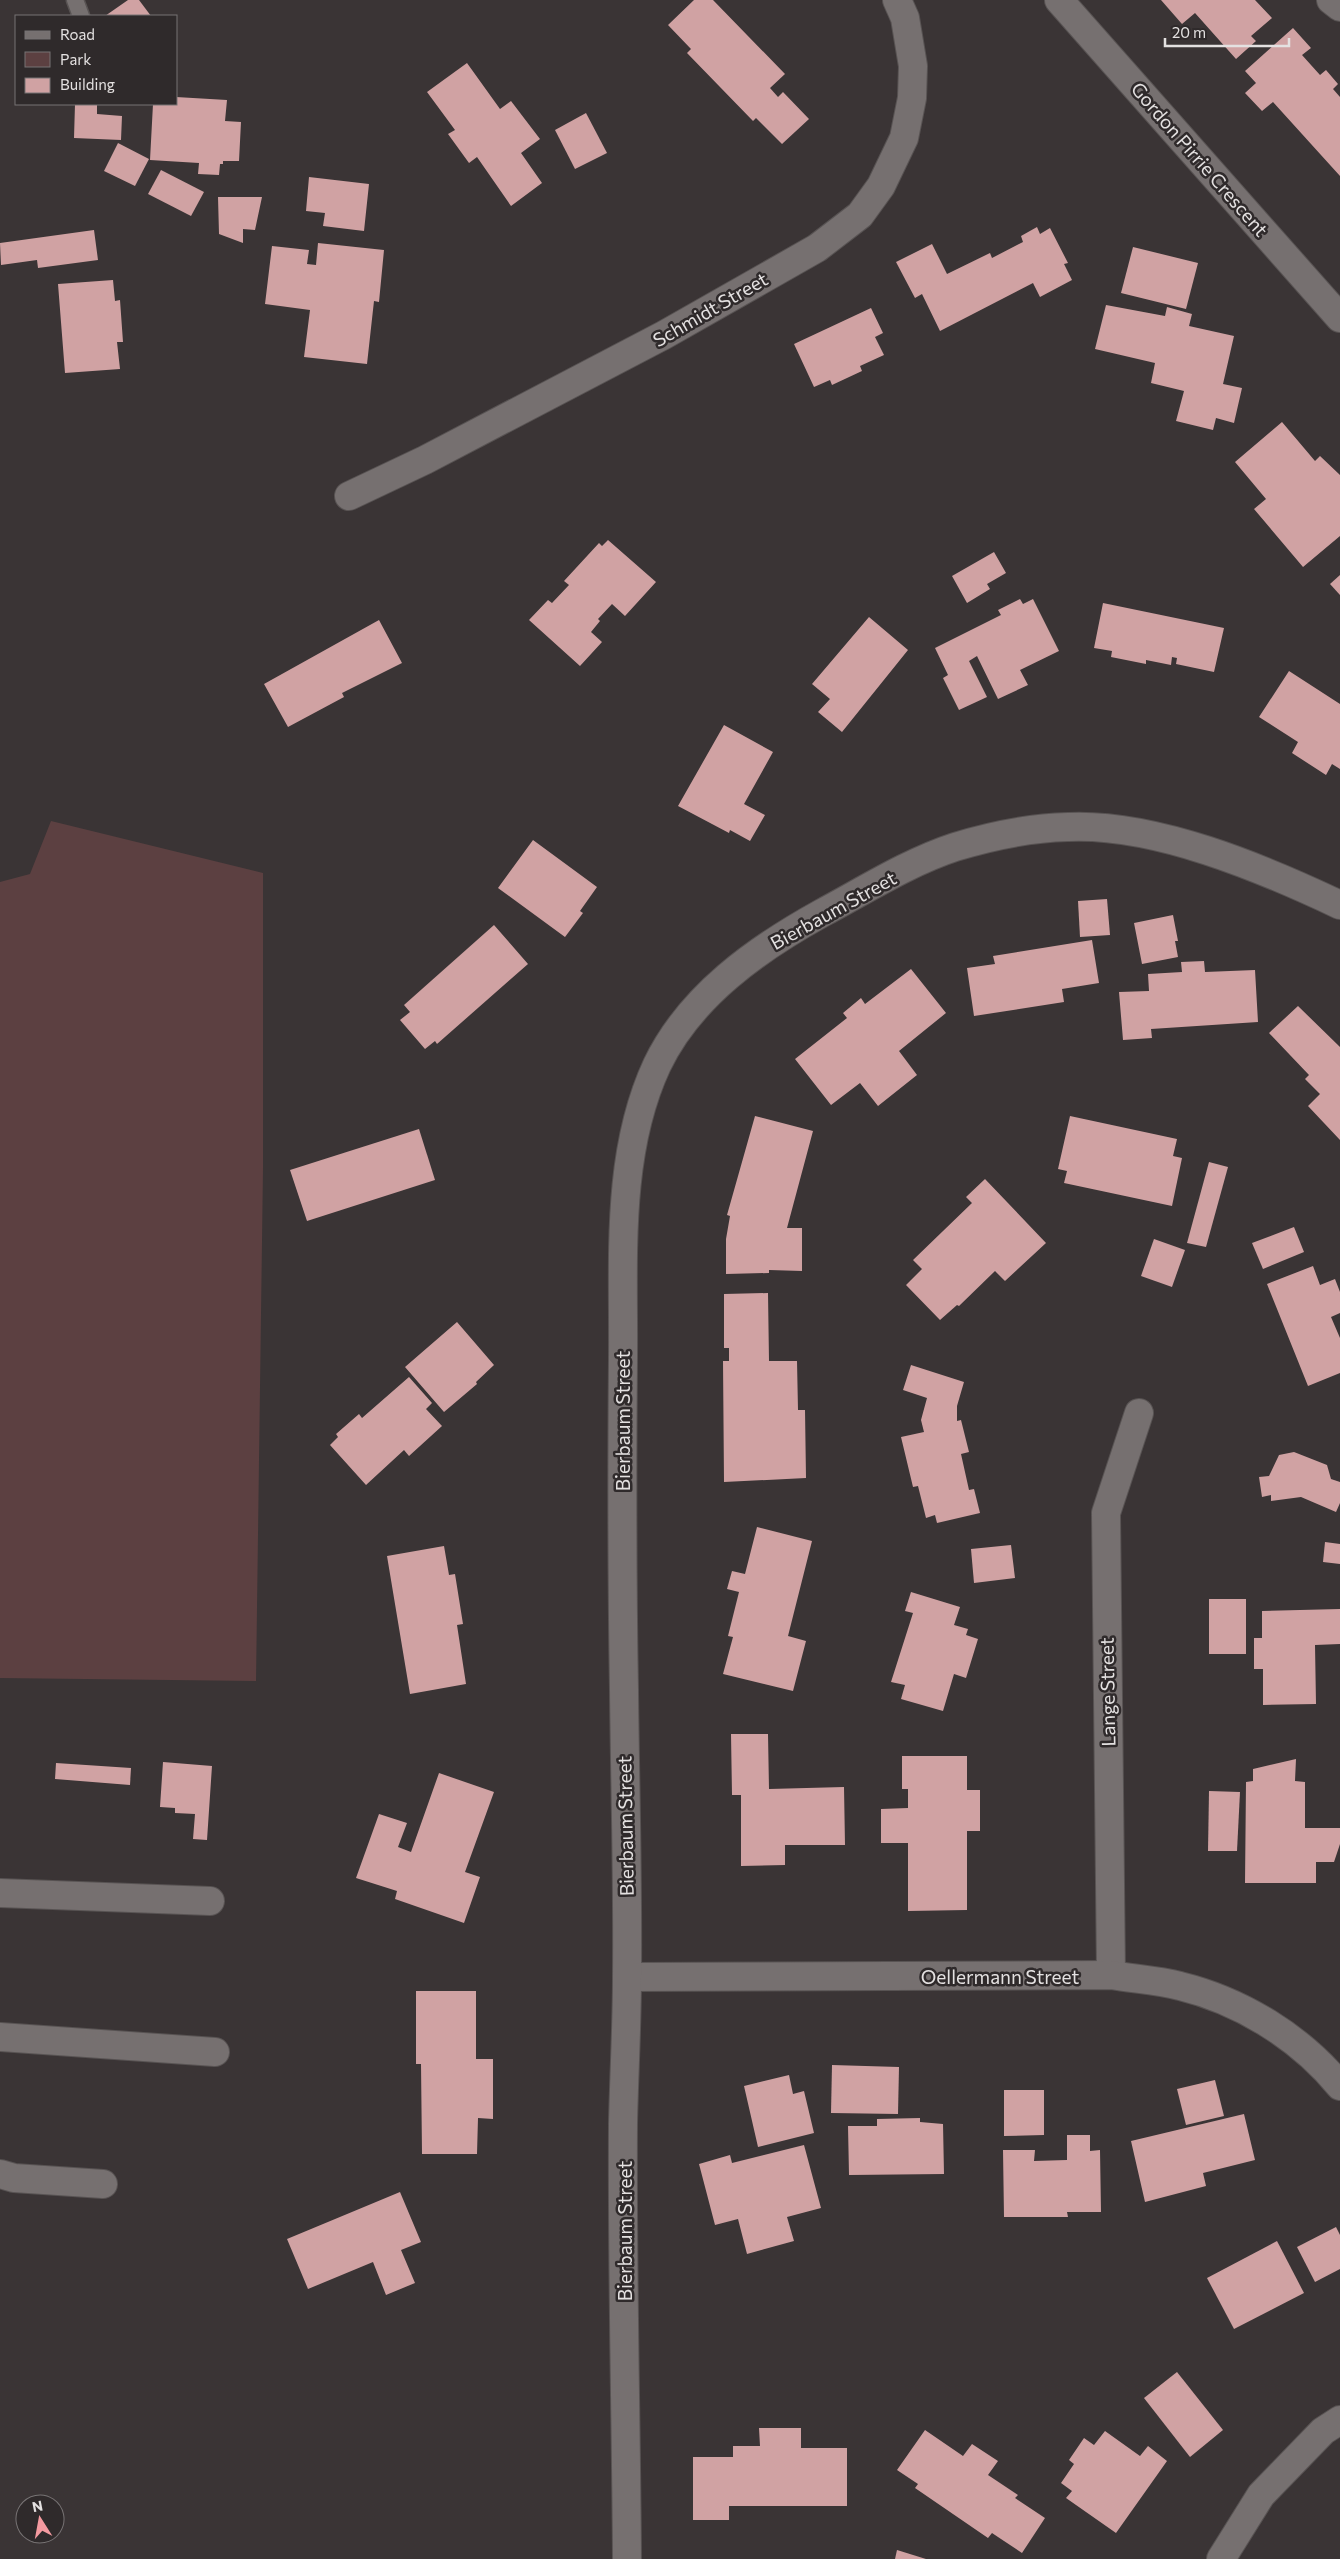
<svg xmlns="http://www.w3.org/2000/svg" width="1340" height="2559" font-family="Commissioner,sans-serif">
  <style>
    .green { fill: #5c4041 }
    .building { fill: #d0a2a3 }
    .lines { fill: none; stroke-linecap: round; stroke-linejoin: round }
    .lane-casing { stroke: #585353; stroke-width: 19 }
    .street-casing { stroke: #585353; stroke-width: 30 }
    .secondary-casing { stroke: #585353; stroke-width: 30 }
    .lane { stroke: #767070; stroke-width: 16 }
    .street { stroke: #767070; stroke-width: 28 }
    .secondary { stroke: #767070; stroke-width: 28 }
    .labels { text-anchor: middle; dominant-baseline: central; stroke-width: 5; stroke-linejoin: round; paint-order: stroke }
    .street-label { font-size: 19px; fill: #e4e1e1; stroke: #2f2a2b }
  </style>
  <rect width="100%" height="100%" fill="#3a3435"/>
  <polygon class="green" points="51,821 263,873 263,1168 256,1681 0,1678 0,882 30,874"/>
  <g class="building">
    <polygon points="128,0 139,0 151,16 105,16"/>
    <polygon points="694,0 713,0 785,74 770,88 778,97 783,92 809,119 782,144 756,118 753,121 687,53 691,49 668,25"/>
    <polygon points="1161,0 1255,0 1272,18 1251,36 1256,41 1236,59 1195,13 1182,24"/>
    <polygon points="1293,28 1311,48 1302,55 1320,75 1326,70 1338,84 1333,89 1340,97 1340,176 1273,102 1262,111 1245,93 1256,83 1245,71"/>
    <polygon points="467,63 500,109 511,101 540,139 521,153 542,183 511,206 477,157 469,163 448,134 455,130 427,92"/>
    <polygon points="176,97 227,100 225,121 241,122 239,161 223,161 223,164 220,164 219,175 198,174 199,163 150,160 153,104 176,104"/>
    <polygon points="75,104 97,104 97,114 122,116 121,140 74,138"/>
    <polygon points="586,113 607,153 575,169 555,130"/>
    <polygon points="118,143 149,159 135,186 104,171"/>
    <polygon points="161,170 204,192 191,216 148,194"/>
    <polygon points="309,177 369,184 364,231 323,226 325,213 306,211"/>
    <polygon points="218,197 262,197 255,230 243,229 243,243 219,234"/>
    <polygon points="1037,227 1040,234 1050,228 1068,263 1064,264 1072,280 1040,297 1033,283 940,331 922,294 915,298 896,262 932,244 947,274 990,253 992,258 1023,242 1021,236"/>
    <polygon points="94,230 98,260 38,268 37,260 1,265 0,243"/>
    <polygon points="318,243 384,250 379,302 374,301 367,364 304,357 310,310 265,304 272,246 309,250 307,264 316,265"/>
    <polygon points="1133,247 1198,263 1186,309 1121,293"/>
    <polygon points="113,280 115,301 120,300 123,342 117,342 120,369 65,373 58,284"/>
    <polygon points="1106,305 1165,316 1167,307 1192,314 1189,326 1234,336 1223,384 1242,388 1234,423 1216,418 1213,430 1176,421 1184,391 1151,383 1155,363 1095,349"/>
    <polygon points="871,308 883,333 875,337 884,355 860,366 862,371 832,385 830,380 814,387 794,344"/>
    <polygon points="1282,422 1315,461 1320,456 1340,475 1340,536 1303,567 1254,509 1266,499 1235,462"/>
    <polygon points="608,540 656,582 625,616 612,604 598,619 600,621 591,632 602,642 580,666 529,620 548,600 552,603 569,585 564,581 599,543 602,546"/>
    <polygon points="994,552 1006,573 987,584 990,589 967,603 952,576"/>
    <polygon points="1340,575 1340,595 1330,584"/>
    <polygon points="1020,599 1023,604 1033,599 1059,651 1020,670 1028,685 998,699 977,656 969,661 987,697 959,710 943,678 948,675 935,648 1001,615 998,610"/>
    <polygon points="1103,603 1224,628 1214,672 1176,664 1177,658 1172,657 1171,665 1146,660 1146,664 1111,657 1112,651 1094,648"/>
    <polygon points="869,617 908,650 842,732 818,712 830,699 812,684"/>
    <polygon points="379,620 402,663 342,693 344,697 288,727 264,684"/>
    <polygon points="1289,671 1340,704 1340,769 1332,764 1326,775 1292,753 1298,742 1259,717"/>
    <polygon points="724,725 773,752 744,804 765,815 750,841 730,830 729,833 678,806"/>
    <polygon points="533,840 597,887 580,911 583,913 565,937 498,888"/>
    <polygon points="1107,899 1110,935 1080,937 1078,901"/>
    <polygon points="1173,915 1178,941 1175,941 1178,957 1142,964 1134,923"/>
    <polygon points="494,925 528,964 437,1044 435,1041 425,1049 400,1020 410,1012 404,1005"/>
    <polygon points="1092,940 1099,983 1062,989 1064,1002 974,1016 967,968 995,964 993,956"/>
    <polygon points="1204,961 1205,972 1255,970 1258,1022 1151,1029 1152,1038 1123,1040 1119,992 1149,991 1148,974 1182,972 1181,962"/>
    <polygon points="911,969 946,1013 899,1051 917,1075 878,1106 860,1083 831,1105 795,1059 847,1018 843,1013 861,998 865,1004"/>
    <polygon points="1298,1006 1340,1047 1340,1140 1308,1106 1320,1094 1305,1079 1309,1075 1269,1033"/>
    <polygon points="755,1116 813,1131 787,1228 802,1228 802,1271 769,1270 769,1273 726,1274 726,1239 730,1216 727,1215"/>
    <polygon points="1070,1116 1177,1139 1173,1156 1182,1158 1172,1206 1064,1183 1067,1171 1058,1169"/>
    <polygon points="419,1129 435,1180 307,1221 290,1170"/>
    <polygon points="1209,1162 1228,1167 1206,1247 1187,1243"/>
    <polygon points="985,1179 1046,1243 1005,1281 995,1271 959,1306 957,1305 940,1320 906,1285 922,1269 913,1260 972,1203 966,1197"/>
    <polygon points="1294,1227 1304,1252 1263,1269 1252,1243"/>
    <polygon points="1154,1239 1185,1250 1172,1287 1141,1276"/>
    <polygon points="1313,1266 1320,1285 1335,1279 1340,1292 1340,1313 1331,1317 1340,1338 1340,1373 1308,1386 1267,1284"/>
    <polygon points="768,1293 769,1361 797,1361 798,1410 805,1410 806,1478 724,1482 723,1361 729,1361 729,1348 724,1348 724,1294"/>
    <polygon points="457,1322 494,1365 476,1382 477,1384 444,1412 405,1367"/>
    <polygon points="911,1365 964,1382 957,1406 957,1421 961,1420 969,1452 961,1454 969,1490 974,1489 980,1513 937,1523 935,1515 926,1518 918,1486 913,1487 901,1437 924,1432 921,1420 927,1398 903,1390"/>
    <polygon points="409,1377 432,1403 426,1409 442,1426 409,1456 404,1450 366,1485 330,1445 338,1437 336,1434 359,1414 362,1418"/>
    <polygon points="1294,1452 1327,1465 1331,1479 1340,1482 1340,1503 1336,1512 1301,1497 1271,1501 1271,1495 1262,1497 1259,1477 1269,1476 1279,1455"/>
    <polygon points="757,1527 812,1541 788,1636 806,1641 793,1691 723,1674 733,1637 728,1636 739,1592 727,1589 732,1571 745,1574"/>
    <polygon points="1325,1542 1340,1544 1340,1564 1323,1562"/>
    <polygon points="1011,1545 1015,1578 974,1583 971,1549"/>
    <polygon points="444,1546 449,1575 455,1574 463,1624 457,1625 466,1684 410,1694 387,1556"/>
    <polygon points="911,1592 960,1607 954,1625 968,1629 966,1635 978,1639 966,1678 954,1674 943,1711 901,1699 905,1685 891,1682 913,1613 905,1611"/>
    <rect x="1209" y="1599" width="37" height="55"/>
    <polygon points="1340,1609 1340,1644 1315,1645 1316,1704 1263,1705 1263,1669 1254,1669 1254,1638 1262,1638 1262,1611"/>
    <polygon points="731,1734 768,1734 769,1789 844,1787 845,1845 785,1845 785,1865 741,1866 741,1795 732,1795"/>
    <polygon points="902,1756 967,1756 967,1790 980,1790 980,1831 967,1831 967,1910 908,1911 908,1843 881,1843 881,1809 908,1808 908,1789 902,1789"/>
    <polygon points="1296,1759 1295,1781 1305,1782 1305,1828 1340,1828 1340,1844 1334,1862 1316,1862 1316,1883 1245,1883 1246,1782 1253,1781 1253,1769"/>
    <polygon points="163,1762 212,1766 207,1840 193,1839 195,1814 175,1813 175,1808 160,1807"/>
    <polygon points="56,1763 131,1768 130,1785 55,1779"/>
    <polygon points="439,1773 494,1792 465,1872 480,1877 464,1923 395,1899 397,1891 356,1878 379,1814 407,1823 398,1847 411,1852"/>
    <polygon points="1209,1791 1240,1792 1237,1851 1208,1851"/>
    <polygon points="416,1991 476,1991 476,2059 493,2059 493,2119 478,2118 477,2154 422,2154 421,2064 416,2064"/>
    <polygon points="832,2065 899,2067 898,2114 831,2113"/>
    <polygon points="789,2075 793,2094 804,2091 814,2133 758,2147 744,2086"/>
    <polygon points="1215,2080 1224,2116 1186,2125 1177,2089"/>
    <polygon points="1004,2090 1044,2090 1044,2135 1004,2136"/>
    <polygon points="1244,2114 1255,2160 1203,2173 1206,2186 1145,2202 1131,2141"/>
    <polygon points="920,2118 920,2122 943,2124 944,2174 849,2175 848,2126 877,2126 877,2119"/>
    <polygon points="1067,2135 1090,2135 1090,2151 1100,2150 1101,2212 1067,2212 1068,2217 1004,2217 1003,2150 1035,2150 1034,2161 1067,2160"/>
    <polygon points="804,2145 821,2208 787,2217 794,2241 747,2254 738,2219 715,2225 699,2164 730,2155 732,2163"/>
    <polygon points="400,2192 421,2242 401,2250 415,2283 386,2295 373,2262 308,2289 287,2239"/>
    <polygon points="1336,2227 1340,2235 1340,2269 1315,2282 1297,2247"/>
    <polygon points="1277,2241 1304,2293 1234,2329 1207,2278"/>
    <polygon points="1177,2372 1223,2430 1190,2457 1144,2398"/>
    <polygon points="759,2428 801,2428 801,2448 847,2448 847,2506 729,2506 729,2520 693,2520 693,2457 733,2457 733,2446 760,2446"/>
    <polygon points="925,2430 963,2456 972,2444 998,2461 988,2475 1018,2495 1015,2498 1045,2518 1022,2553 992,2533 988,2538 915,2488 918,2484 897,2470"/>
    <polygon points="1105,2431 1140,2456 1148,2446 1167,2461 1116,2533 1066,2498 1072,2491 1061,2483 1074,2464 1069,2460 1084,2438 1094,2445"/>
    <polygon points="897,2550 926,2559 895,2559"/>
  </g>
  <g class="lines">
    <defs>
      <polyline id="lane" points="75,0 81,16"/>
      <g id="street">
        <polyline points="1059,0 1340,318"/>
        <polyline points="1331,0 1340,7"/>
        <polyline points="349,496 425,460 664,335 817,248 860,215 881,186 904,138 912,98 913,66 905,18 897,0"/>
        <polyline points="0,1893 210,1901"/>
        <polyline points="1111,1975 1106,1513 1139,1413"/>
        <path d="M627,1977l484,-2c23,4 47,5 69,11 61,15 120,51 160,100"/>
        <polyline points="0,2037 215,2052"/>
        <polyline points="0,2174 14,2178 103,2184"/>
        <path d="M627,2559c-1,-145 -5,-290 -4,-435 1,-49 4,-99 4,-148 1,-95 -2,-191 -3,-286 -2,-111 -2,-221 -1,-332 1,-96 -8,-203 34,-293 33,-69 100,-116 165,-152 43,-23 87,-51 133,-66 36,-11 75,-19 113,-20 87,-4 194,41 272,78"/>
      </g>
      <polyline id="secondary" points="1221,2559 1261,2495 1323,2431 1340,2420"/>
    </defs>
    <use href="#lane" class="lane-casing"/>
    <use href="#street" class="street-casing"/>
    <use href="#secondary" class="secondary-casing"/>
    <use href="#lane" class="lane"/>
    <use href="#street" class="street"/>
    <use href="#secondary" class="secondary"/>
  </g>
  <g class="labels">
    <g class="street-label">
      <text transform="translate(1200 159) rotate(49)">Gordon Pirrie Crescent</text>
      <text transform="translate(710 309) rotate(-30)">Schmidt Street</text>
      <text transform="translate(833 910) rotate(-29)">Bierbaum Street</text>
      <text transform="translate(622 1421) rotate(-90)">Bierbaum Street</text>
      <text transform="translate(1107 1692) rotate(-91)">Lange Street</text>
      <text transform="translate(625 1826) rotate(-91)">Bierbaum Street</text>
      <text x="1000" y="1976">Oellermann Street</text>
      <text transform="translate(624 2231) rotate(-90)">Bierbaum Street</text>
    </g>
  </g>
  <rect x="15" y="15" width="162" height="90" fill="#2f2a2b" stroke="#777374"/>
  <rect x="25" y="31" width="25" height="8" fill="#767070" stroke="#777374"/>
  <text x="60" y="40" font-size="15" fill="#e4e1e1">Road</text>
  <rect x="25" y="52" width="25" height="15" fill="#5c4041" stroke="#777374"/>
  <text x="60" y="65" font-size="15" fill="#e4e1e1">Park</text>
  <rect x="25" y="78" width="25" height="15" fill="#d0a2a3" stroke="#777374"/>
  <text x="60" y="90" font-size="15" fill="#e4e1e1">Building</text>
  <g transform="translate(40 2519) rotate(349)"><circle r="24" fill="#2f2a2b" stroke="#777374"/>
  <path d="M0-4L9 19L0 12L-9 19Z" fill="#f49aa0"/>
  <text y="-8" font-size="14" font-weight="bold" text-anchor="middle" fill="#e4e1e1">N</text>
  </g>
  <path d="M1165 38v8h124v-8" fill="none" stroke="#e4e1e1" stroke-width="2.5"/>
  <text x="1172" y="38" font-size="15" fill="#e4e1e1" stroke="#2f2a2b" stroke-width="4" paint-order="stroke">20 m</text>
</svg>
